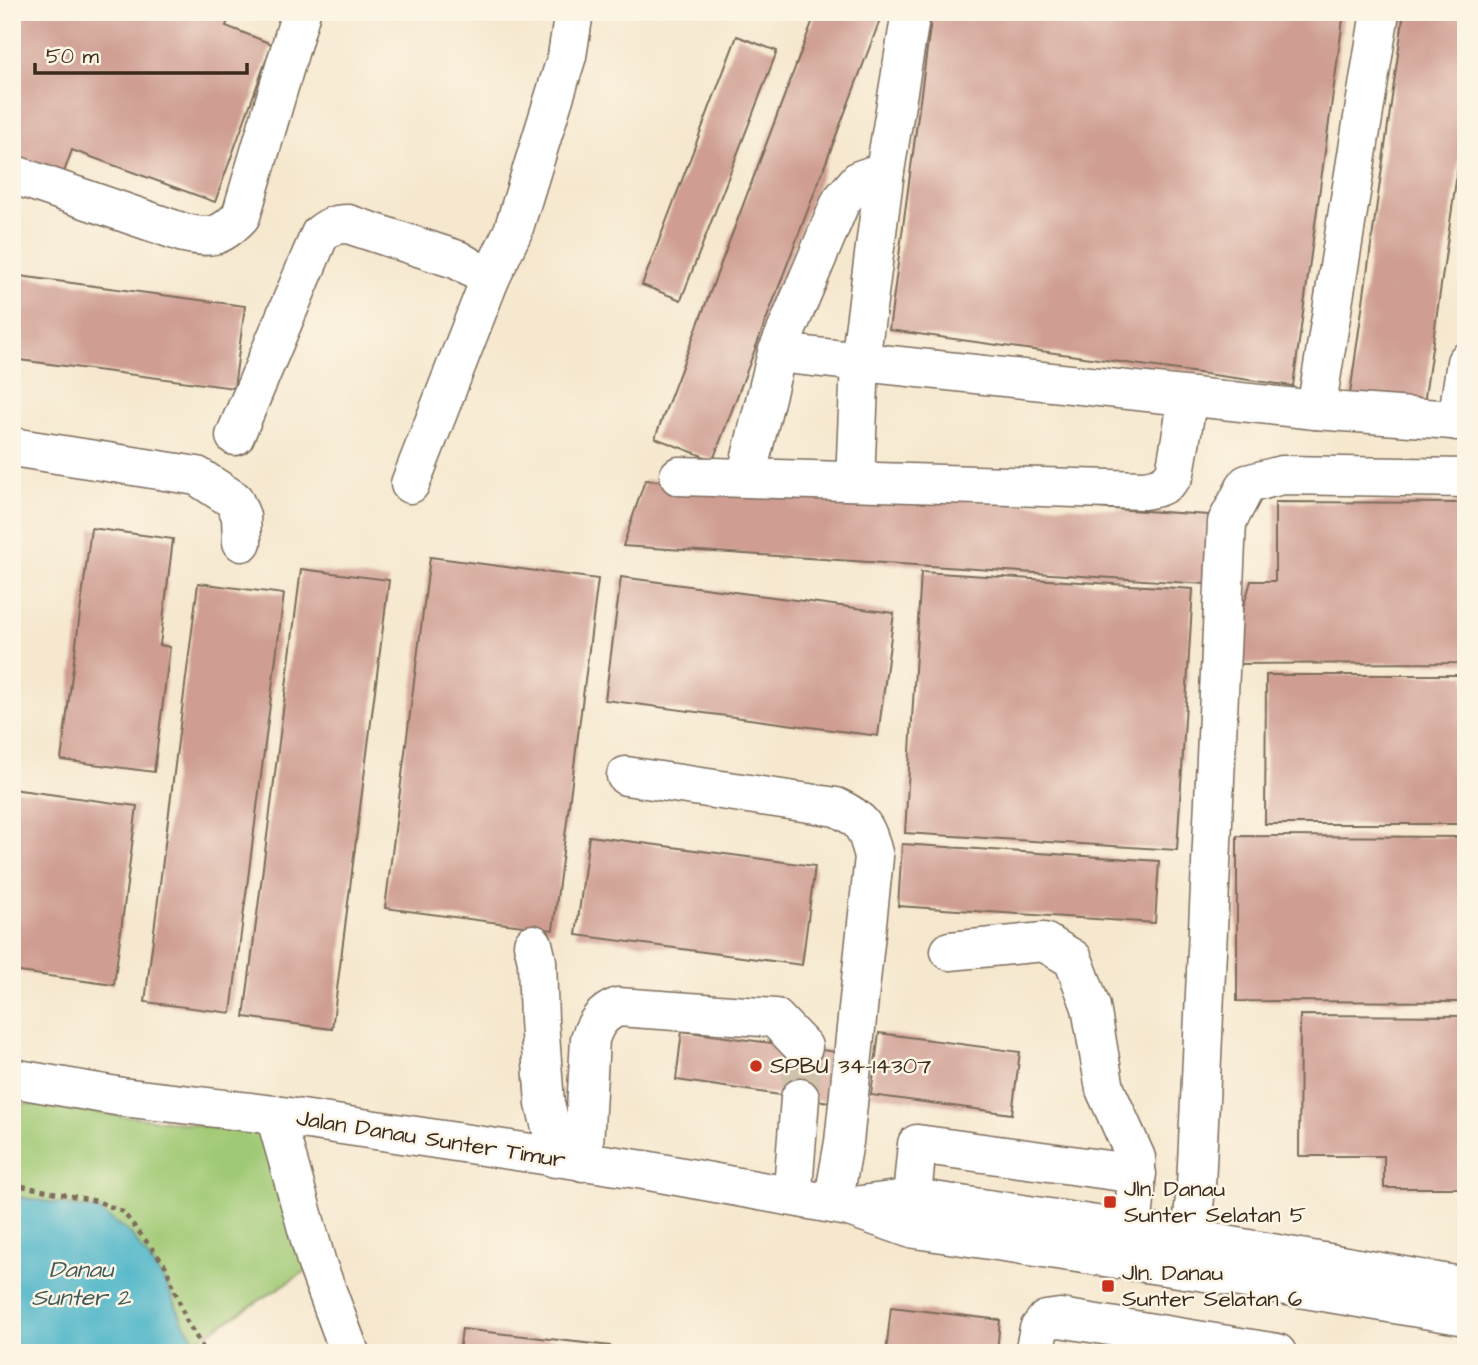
<svg xmlns="http://www.w3.org/2000/svg" width="1478" height="1365" font-family="'Architects Daughter',sans-serif">
  <style>
    .green { fill: #a0c975; stroke: #6e7a4a; stroke-width: 2 }
    .water { fill: #4ab4c8; stroke: #426f73; stroke-width: 2 }
    .building { fill: #cf9d92 }
    .lines { fill: none; stroke-linecap: round; stroke-linejoin: round }
    .minor-tunnel { stroke: #d1c2ac; stroke-width: 38; stroke-dasharray: 38 19; stroke-linecap: butt }
    .minor-casing { stroke: #7c6c5c; stroke-width: 41 }
    .major-casing { stroke: #7c6c5c; stroke-width: 41 }
    .path { stroke: #7c6c5c; stroke-width: 4.5; stroke-dasharray: 5 5; stroke-linecap: butt }
    .minor { stroke: #fff; stroke-width: 38 }
    .major { stroke: #fff; stroke-width: 38 }
    .poi-dot { fill: #c8321e; stroke: #fcf5e5; stroke-width: 2.5 }
    .labels { text-anchor: middle; dominant-baseline: central; stroke-width: 5; stroke-linejoin: round; paint-order: stroke }
    .poi-label { font-size: 23px; fill: #3b2a1e; stroke: #fcf5e5; text-anchor: start }
    .street-label { font-size: 23px; fill: #3b2a1e; stroke: #fcf5e5 }
    .water-label { font-size: 24px; font-style: italic; fill: #405a5a; stroke: #fcf5e5 }
  </style>
  <rect width="100%" height="100%" fill="#fcf5e5"/>
  <filter id="ink" filterUnits="userSpaceOnUse"><feTurbulence type="fractalNoise" baseFrequency=".0143" numOctaves="2"/><feDisplacementMap in="SourceGraphic" scale="14" xChannelSelector="R" yChannelSelector="G"/><feConvolveMatrix kernelMatrix="1 2 1 2 8 2 1 2 1" color-interpolation-filters="sRGB"/></filter>
  <filter id="wash" filterUnits="userSpaceOnUse"><feTurbulence type="fractalNoise" baseFrequency=".00686" numOctaves="4" result="noise"/><feDisplacementMap in="SourceGraphic" scale="28" xChannelSelector="R" yChannelSelector="G"/><feGaussianBlur stdDeviation="1.57" result="paint"/><feColorMatrix in="noise" values="0 0 0 0 0 0 0 0 0 0 0 0 0 0 0 0 0 1.4 0 .05"/><feComposite in="paint" operator="in"/></filter>
  <g filter="url(#wash)">
    <rect width="100%" height="100%" fill="#f6e8cf"/>
    <polygon class="green" points="12,1102 279,1135 317,1264 195,1341 183,1322 167,1285 130,1234 98,1210 12,1196"/>
    <polygon class="water" points="12,1196 98,1210 131,1234 167,1285 183,1322 195,1341 198,1353 12,1353"/>
    <g id="blocks">
      <g class="building">
        <polygon points="12,12 231,12 226,26 272,44 215,202 72,150 63,175 12,156"/>
        <polygon points="816,12 883,12 713,460 655,438"/>
        <polygon points="932,12 1344,12 1293,386 889,330"/>
        <polygon points="1404,12 1466,12 1466,111 1424,404 1350,394"/>
        <polygon points="737,36 777,51 681,300 642,285"/>
        <polygon points="12,275 245,306 234,388 12,359"/>
        <polygon points="645,480 1209,515 1205,584 623,546"/>
        <polygon points="1275,502 1466,503 1466,663 1231,664 1234,638 1251,581 1275,581"/>
        <polygon points="91,528 173,539 160,645 170,647 154,772 61,760"/>
        <polygon points="430,557 598,579 553,930 385,908"/>
        <polygon points="301,569 389,580 332,1029 244,1017"/>
        <polygon points="921,572 1193,589 1177,850 905,833"/>
        <polygon points="621,577 894,613 878,736 605,700"/>
        <polygon points="198,583 284,594 231,1013 145,1002"/>
        <polygon points="1266,675 1466,675 1466,824 1265,824"/>
        <polygon points="12,789 137,806 114,985 12,971"/>
        <polygon points="589,836 815,866 802,965 576,935"/>
        <polygon points="1237,836 1466,837 1466,1002 1237,1001"/>
        <polygon points="902,844 1159,861 1155,923 898,906"/>
        <polygon points="1300,1015 1466,1016 1466,1188 1384,1188 1384,1156 1299,1156"/>
        <polygon points="682,1031 837,1052 830,1102 676,1080"/>
        <polygon points="879,1033 1020,1052 1012,1114 871,1095"/>
        <polygon points="891,1307 1000,1320 997,1353 886,1353"/>
        <polygon points="462,1329 610,1346 609,1353 459,1353"/>
      </g>
    </g>
  </g>
  <g filter="url(#ink)">
    <use href="#blocks" fill-opacity="0" stroke="#7c6c5c" stroke-width="2"/>
    <g class="lines">
      <polyline class="minor-tunnel" points="800,1098 803,1047"/>
      <defs>
        <g id="minor">
          <path d="M12,174l172,59c28,6 37,4 57,-17l60,-204"/>
          <polyline points="777,353 841,201 859,180 885,171"/>
          <polyline points="1316,410 1466,421"/>
          <polyline points="1457,421 1466,362"/>
          <path d="M235,436l85,-202c10,-8 16,-10 28,-10l110,36 32,19"/>
          <polyline points="12,447 197,476 234,500 241,516 242,542"/>
          <path d="M679,476l465,14c14,-2 23,-5 31,-17l13,-76"/>
          <polyline points="746,477 777,353 1316,410 1380,12"/>
          <polyline points="855,481 860,362 885,171 911,12"/>
          <polyline points="410,484 490,279 513,231 567,56 574,12"/>
          <path d="M626,776l210,31c27,12 31,21 38,50l-30,285 -11,62"/>
          <polyline points="533,944 537,961 539,1020 545,1104 557,1151 555,1158"/>
          <polyline points="950,951 1044,942 1073,959 1091,1007 1105,1089 1136,1158 1136,1190 1129,1261"/>
          <polyline points="275,1115 317,1264 350,1353"/>
          <path d="M583,1162l7,-123c5,-15 12,-26 28,-32l157,11 28,29"/>
          <polyline points="790,1196 793,1189 800,1098"/>
          <polyline points="909,1228 917,1144 1137,1174"/>
          <polyline points="1185,1269 1191,1239 1196,1186 1227,522 1247,484 1282,475 1466,478"/>
          <polyline points="1034,1353 1039,1329 1046,1320 1060,1318 1277,1353"/>
        </g>
        <g id="major">
          <polyline points="12,1078 122,1097 275,1115 644,1170 849,1207 909,1228 1199,1271 1466,1316"/>
          <polyline points="854,1206 913,1198 1191,1239 1466,1287"/>
        </g>
      </defs>
      <use href="#minor" class="minor-casing"/>
      <use href="#major" class="major-casing"/>
      <polyline class="path" points="12,1184 97,1201 123,1212 165,1265 186,1320 206,1353"/>
      <use href="#minor" class="minor"/>
      <use href="#major" class="major"/>
    </g>
  </g>
  <g class="poi-dot">
    <circle cx="756" cy="1066" r="7"/>
    <rect x="1103" y="1195" width="14" height="14" rx="3.5"/>
    <rect x="1101" y="1279" width="14" height="14" rx="3.5"/>
  </g>
  <g class="labels">
    <g class="poi-label">
      <text x="770" y="1066">SPBU 34-14307</text>
      <text x="1124" y="1189">Jln. Danau<tspan x="1124" dy="26">Sunter Selatan 5</tspan></text>
      <text x="1122" y="1273">Jln. Danau<tspan x="1122" dy="26">Sunter Selatan 6</tspan></text>
    </g>
    <g class="street-label">
      <text transform="translate(431 1139) rotate(9)">Jalan Danau Sunter Timur</text>
    </g>
    <g class="water-label">
      <text x="81" y="1270">Danau<tspan x="81" dy="28">Sunter 2</tspan></text>
    </g>
  </g>
  <rect width="1478" height="1365" fill="none" stroke="#fcf5e5" stroke-width="42"/>
  <path d="M35 63v10h212v-10" fill="none" stroke="#3b2a1e" stroke-width="3.5"/>
  <text x="46" y="63" font-size="21" fill="#3b2a1e" stroke="#fcf5e5" stroke-width="5" paint-order="stroke">50 m</text>
</svg>
